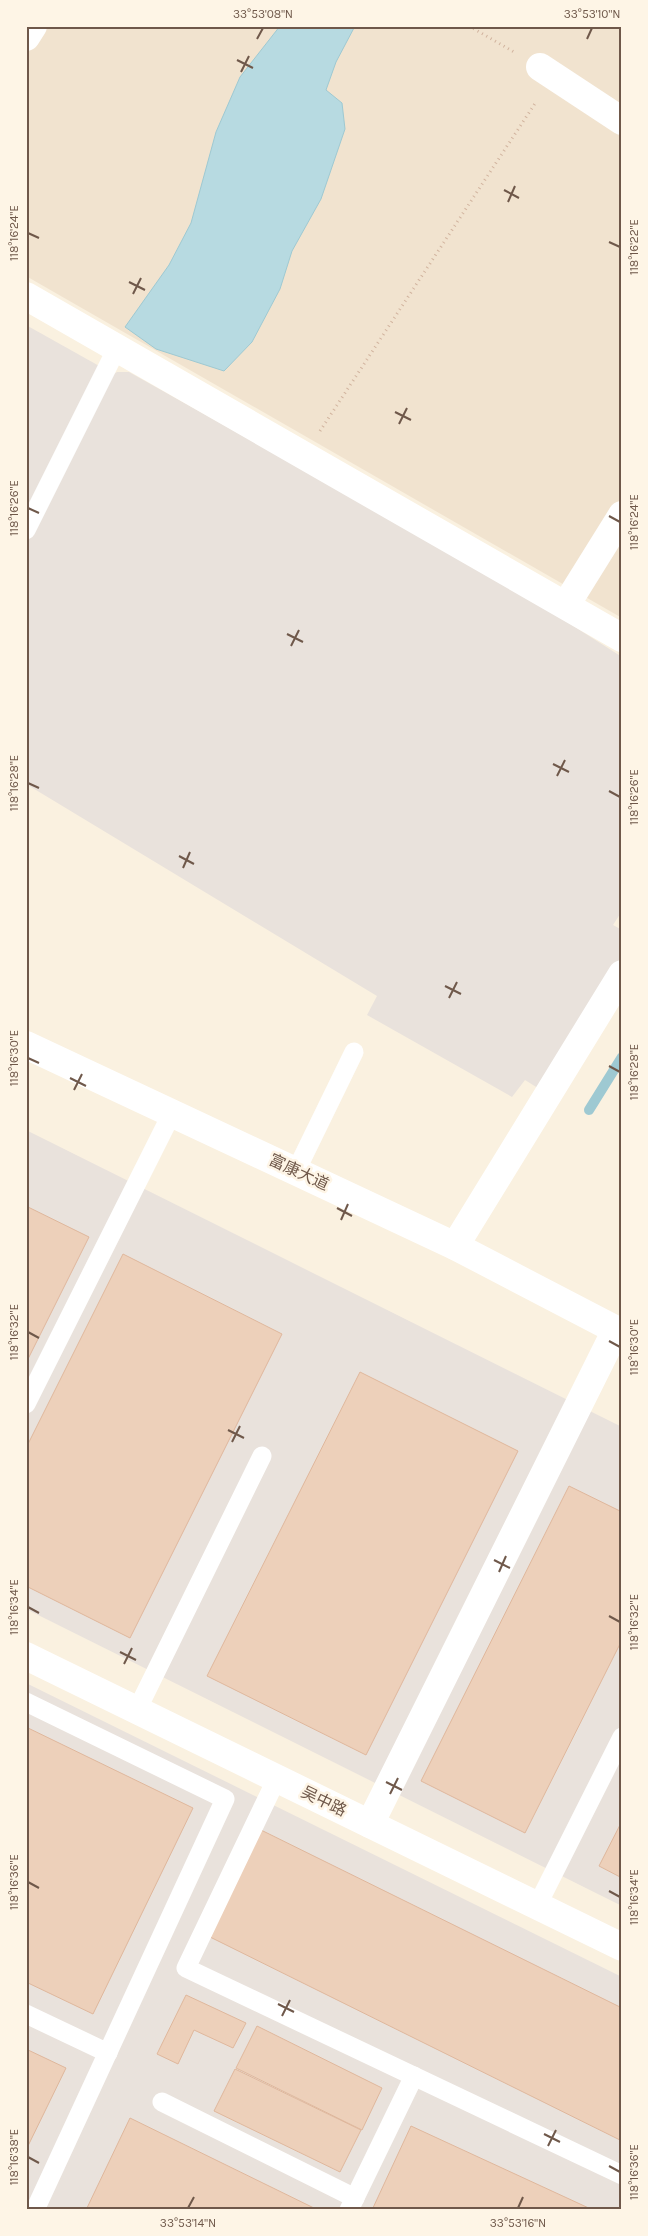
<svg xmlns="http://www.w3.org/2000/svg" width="648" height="2236" font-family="Karla,'Noto Sans SC',sans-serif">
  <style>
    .residential { fill: #f1e3cf }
    .industrial { fill: #e9e2dc }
    .water { fill: #b7dae1; stroke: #9ec9d2 }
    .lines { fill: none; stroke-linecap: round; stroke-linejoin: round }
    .stream { stroke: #9ec9d2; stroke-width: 10 }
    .building { fill: #edd0ba; stroke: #dfb79c }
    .path { stroke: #d1b39e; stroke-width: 3; stroke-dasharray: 1 4; stroke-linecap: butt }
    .lane { stroke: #fff; stroke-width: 19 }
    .street { stroke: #fff; stroke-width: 28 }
    .secondary { stroke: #fff; stroke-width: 28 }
    .ticks { fill: none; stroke: #6f584a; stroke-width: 2 }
    .labels { text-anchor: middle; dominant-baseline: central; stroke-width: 5; stroke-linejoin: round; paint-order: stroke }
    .street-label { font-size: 16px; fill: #6f584a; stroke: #fef5e6 }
    .neatline { fill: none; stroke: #6f584a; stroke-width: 2 }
    .ticks-label { font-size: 12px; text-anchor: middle; fill: #6f584a }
  </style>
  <rect width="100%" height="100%" fill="#faf1e0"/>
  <polygon class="residential" points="26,26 622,26 622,618 26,276"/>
  <g class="industrial">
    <polygon points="26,325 101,367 26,515"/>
    <polygon points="117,372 129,372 364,504 564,620 622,657 622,911 613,925 622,930 622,957 541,1090 525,1080 512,1097 367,1015 377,996 26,784 26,544 106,379"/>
    <polygon points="26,1130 622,1427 622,1906 26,1609"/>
    <polygon points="26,1683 622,1977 622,2210 26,2210"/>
  </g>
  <polygon class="water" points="280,26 355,26 336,62 326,90 342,103 345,129 321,199 292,251 280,289 252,342 224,371 156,349 125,327 169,265 191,223 216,132 240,77"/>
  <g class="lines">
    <polyline class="stream" points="589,1110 622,1057"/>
  </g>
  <g class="building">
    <polygon points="26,1206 89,1237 26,1363"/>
    <polygon points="123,1254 282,1334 130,1638 26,1586 26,1448"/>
    <polygon points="360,1372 518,1451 366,1755 207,1676"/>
    <polygon points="569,1486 622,1512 622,1640 525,1833 421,1781"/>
    <polygon points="26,1727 193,1808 93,2014 26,1982"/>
    <polygon points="622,1821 622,1878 599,1866"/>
    <polygon points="261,1830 622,2008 622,2141 208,1936"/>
    <polygon points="186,1995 246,2023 233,2048 194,2030 178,2064 157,2054"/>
    <polygon points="257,2026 382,2088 362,2130 236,2068"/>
    <polygon points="26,2049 66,2068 26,2150"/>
    <polygon points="235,2069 361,2130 340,2172 214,2111"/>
    <polygon points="130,2118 318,2210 86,2210"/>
    <polygon points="411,2126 593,2210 372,2210"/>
  </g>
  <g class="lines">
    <g class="path">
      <polyline points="469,26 514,52"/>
      <polyline points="320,431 536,102"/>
    </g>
    <g class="lane">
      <polyline points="26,530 117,348"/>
      <polyline points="296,1171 354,1052"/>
      <polyline points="26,1404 172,1113"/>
      <polyline points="26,1702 225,1799 35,2210"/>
      <polyline points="137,1710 262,1456"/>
      <polyline points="277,1778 186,1968 622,2175"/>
      <polyline points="537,1906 622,1737"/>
      <polyline points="26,2014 108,2053"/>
      <polyline points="162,2102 355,2198"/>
      <polyline points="349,2210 414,2076"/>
    </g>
    <g class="street">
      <polyline points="26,37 33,26"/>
      <polyline points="540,67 622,121"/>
      <polyline points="26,296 622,638"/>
      <polyline points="566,605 622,515"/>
      <polyline points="455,1246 622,974"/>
      <polyline points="26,1656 622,1947"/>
      <polyline points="370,1824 616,1330"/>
    </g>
    <polyline class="secondary" points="26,1045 455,1246 622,1333"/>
  </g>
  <path class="ticks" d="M257,39l6,-11M587,39l5,-11M237,60l16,8M241,72l8,-16M504,190l15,8M508,202l7,-16M28,233l11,5M609,242l11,5M129,282l16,8M133,294l8,-16M395,412l16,8M399,424l8,-16M28,508l11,5M609,516l11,6M287,634l16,8M291,646l8,-16M553,764l16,8M557,776l8,-16M28,783l11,5M609,791l11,6M179,856l15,8M183,868l7,-16M445,986l16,8M449,998l8,-16M28,1058l11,5M609,1066l11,6M70,1078l16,8M74,1090l8,-16M337,1208l15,8M341,1220l7,-16M28,1332l11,6M609,1341l11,6M228,1430l16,8M232,1442l8,-16M494,1560l16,8M499,1572l7,-16M28,1607l11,6M609,1616l11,6M120,1652l16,8M124,1664l8,-16M386,1782l16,8M390,1794l8,-16M28,1882l11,6M609,1891l11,6M278,2004l16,8M282,2016l8,-16M544,2134l16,8M548,2146l8,-16M28,2157l11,6M609,2166l11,6M188,2208l6,-11M518,2208l5,-11"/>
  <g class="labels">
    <g class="street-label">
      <text transform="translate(299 1172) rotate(25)">富康大道</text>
      <text transform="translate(324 1801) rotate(26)">吴中路</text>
    </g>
  </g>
  <rect width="648" height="2236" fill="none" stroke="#fef5e6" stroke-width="55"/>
  <rect x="28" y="28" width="592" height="2180" class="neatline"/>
  <g class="ticks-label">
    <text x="263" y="18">33°53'08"N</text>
    <text x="592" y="18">33°53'10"N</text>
    <text transform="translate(14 233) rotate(-90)" y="4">118°16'24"E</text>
    <text transform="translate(634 247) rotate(-90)" y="4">118°16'22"E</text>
    <text transform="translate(14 508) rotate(-90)" y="4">118°16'26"E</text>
    <text transform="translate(634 522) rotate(-90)" y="4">118°16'24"E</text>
    <text transform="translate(14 783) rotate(-90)" y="4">118°16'28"E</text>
    <text transform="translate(634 797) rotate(-90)" y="4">118°16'26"E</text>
    <text transform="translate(14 1058) rotate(-90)" y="4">118°16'30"E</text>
    <text transform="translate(634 1072) rotate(-90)" y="4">118°16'28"E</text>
    <text transform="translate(14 1332) rotate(-90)" y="4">118°16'32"E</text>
    <text transform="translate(634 1347) rotate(-90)" y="4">118°16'30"E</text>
    <text transform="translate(14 1607) rotate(-90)" y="4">118°16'34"E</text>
    <text transform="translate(634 1622) rotate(-90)" y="4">118°16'32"E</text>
    <text transform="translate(14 1882) rotate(-90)" y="4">118°16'36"E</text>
    <text transform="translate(634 1897) rotate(-90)" y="4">118°16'34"E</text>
    <text transform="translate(14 2157) rotate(-90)" y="4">118°16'38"E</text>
    <text transform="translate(634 2172) rotate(-90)" y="4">118°16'36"E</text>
    <text x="188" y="2227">33°53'14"N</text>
    <text x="518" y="2227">33°53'16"N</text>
  </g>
</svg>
